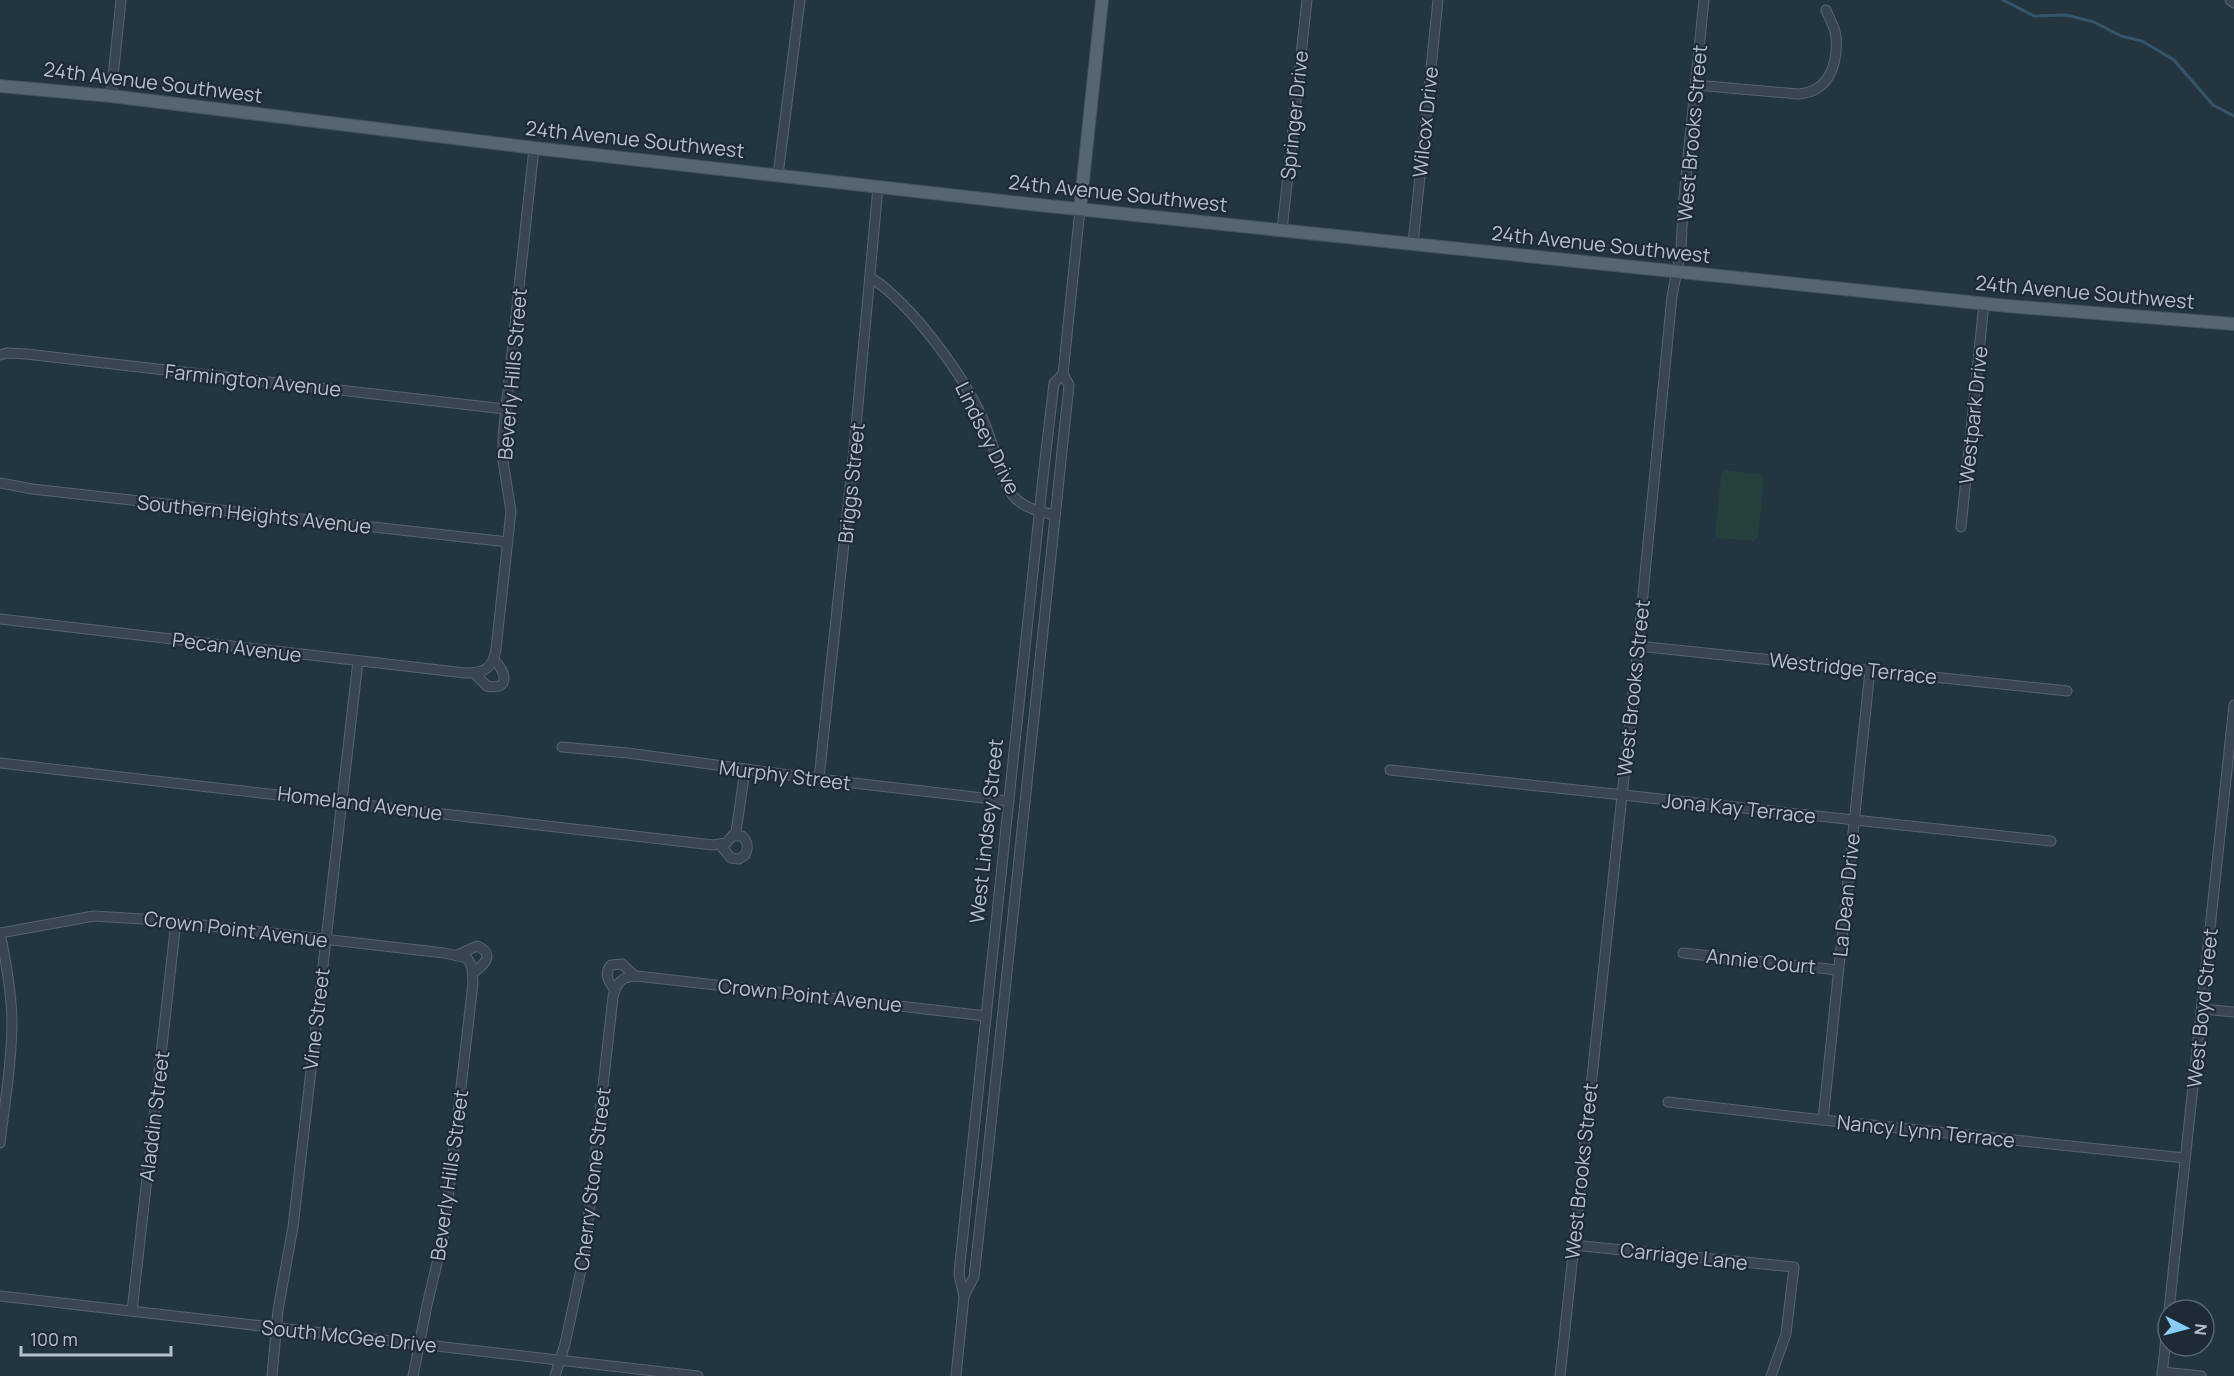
<svg xmlns="http://www.w3.org/2000/svg" width="2234" height="1376" font-family="Manrope,sans-serif">
  <style>
    .green { fill: #25403d }
    .lines { fill: none; stroke-linecap: round; stroke-linejoin: round }
    .stream { stroke: #375566; stroke-width: 3 }
    .minor-casing { stroke: #56646d; stroke-width: 11 }
    .major-casing { stroke: #44525b; stroke-width: 14 }
    .minor { stroke: #38464f; stroke-width: 9 }
    .major { stroke: #55666f; stroke-width: 12 }
    .labels { text-anchor: middle; dominant-baseline: central; stroke-width: 4.5; stroke-linejoin: round; paint-order: stroke }
    .street-label { font-size: 20px; fill: #b4c1ca; stroke: #1d2b34 }
  </style>
  <rect width="100%" height="100%" fill="#23353f"/>
  <polygon class="green" points="1725,470 1760,474 1764,477 1758,537 1754,541 1719,538 1715,534 1721,478 1722,473"/>
  <g class="lines">
    <polyline class="stream" points="2003,0 2034,16 2066,15 2094,22 2121,36 2142,41 2174,60 2213,105 2234,116"/>
    <defs>
      <g id="minor">
        <polyline points="2230,0 2234,3"/>
        <path d="M1696,85l102,9c31,-2 40,-29 38,-57 0,-8 -7,-19 -10,-27"/>
        <polyline points="111,96 121,0"/>
        <polyline points="778,175 800,0"/>
        <polyline points="1282,230 1307,0"/>
        <polyline points="1413,244 1438,0"/>
        <path d="M870,277c42,27 96,101 115,147 7,17 19,62 29,73 10,11 27,15 41,18"/>
        <polyline points="0,355 7,353 26,354 505,409"/>
        <polyline points="0,483 32,489 508,542"/>
        <polyline points="1961,527 1984,303"/>
        <path d="M0,619l465,54c19,0 28,-4 31,-24l15,-138 -8,-50v-25l31,-288"/>
        <polyline points="1638,646 2067,691"/>
        <path d="M474,673l13,13c24,5 19,-15 7,-26"/>
        <polyline points="562,747 628,753 819,779 1009,801"/>
        <polyline points="0,763 713,845 726,843 736,832 745,770"/>
        <polyline points="1390,770 2051,841"/>
        <polyline points="819,779 854,449 878,187"/>
        <path d="M720,845l11,13 8,1 6,-4c4,-8 3,-13 -3,-19h-8"/>
        <polyline points="0,933 94,916 158,920 444,953 467,958 472,967 473,983 444,1234 427,1305 413,1376"/>
        <polyline points="1683,953 1838,970"/>
        <path d="M457,955l20,-9c19,8 7,19 -4,27"/>
        <path d="M615,990c-6,-7 -12,-16 -4,-25l11,-1 13,12"/>
        <polyline points="2202,1009 2234,1012"/>
        <polyline points="1668,1102 1823,1120 2185,1158"/>
        <polyline points="1823,1120 1870,670"/>
        <path d="M0,1143c5,-41 12,-83 12,-124 -1,-29 -6,-58 -12,-86"/>
        <polyline points="1573,1245 1794,1267 1786,1334 1771,1376"/>
        <polyline points="0,1296 698,1376"/>
        <polyline points="964,1296 959,1275 960,1263 1044,468 1054,383 1063,374"/>
        <polyline points="2169,1310 2234,705"/>
        <polyline points="132,1311 176,922"/>
        <polyline points="2162,1372 2201,1376"/>
        <polyline points="272,1376 278,1310 293,1227 358,661"/>
        <path d="M555,1376l10,-32 19,-88 29,-259c3,-14 9,-21 24,-21l349,40"/>
        <polyline points="956,1376 964,1296 974,1277 987,1162 1069,385 1063,374 1080,209"/>
        <polyline points="1560,1376 1638,646 1672,296 1681,250 1683,206 1704,0"/>
        <polyline points="2162,1376 2168,1318"/>
      </g>
      <g id="major">
        <polyline points="0,86 111,96 534,148 1020,203 2007,306 2234,324"/>
        <polyline points="1080,209 1102,0"/>
      </g>
    </defs>
    <use href="#minor" class="minor-casing"/>
    <use href="#major" class="major-casing"/>
    <use href="#minor" class="minor"/>
    <use href="#major" class="major"/>
  </g>
  <g class="labels">
    <g class="street-label">
      <text transform="translate(153 82) rotate(7)">24th Avenue Southwest</text>
      <text transform="translate(1294 115) rotate(-84)">Springer Drive</text>
      <text transform="translate(1425 122) rotate(-84)">Wilcox Drive</text>
      <text transform="translate(1692 133) rotate(-85)">West Brooks Street</text>
      <text transform="translate(635 139) rotate(6)">24th Avenue Southwest</text>
      <text transform="translate(1118 193) rotate(6)">24th Avenue Southwest</text>
      <text transform="translate(1601 244) rotate(6)">24th Avenue Southwest</text>
      <text transform="translate(2085 292) rotate(5)">24th Avenue Southwest</text>
      <text transform="translate(512 374) rotate(-85)">Beverly Hills Street</text>
      <text transform="translate(253 380) rotate(6)">Farmington Avenue</text>
      <text transform="translate(1973 415) rotate(-84)">Westpark Drive</text>
      <text transform="translate(988 438) rotate(64)">Lindsey Drive</text>
      <text transform="translate(851 483) rotate(-84)">Briggs Street</text>
      <text transform="translate(254 514) rotate(6)">Southern Heights Avenue</text>
      <text transform="translate(237 647) rotate(7)">Pecan Avenue</text>
      <text transform="translate(1853 668) rotate(6)">Westridge Terrace</text>
      <text transform="translate(1633 688) rotate(-84)">West Brooks Street</text>
      <text transform="translate(785 775) rotate(7)">Murphy Street</text>
      <text transform="translate(360 803) rotate(7)">Homeland Avenue</text>
      <text transform="translate(1739 808) rotate(6)">Jona Kay Terrace</text>
      <text transform="translate(986 831) rotate(-84)">West Lindsey Street</text>
      <text transform="translate(1846 895) rotate(-84)">La Dean Drive</text>
      <text transform="translate(236 929) rotate(7)">Crown Point Avenue</text>
      <text transform="translate(1761 961) rotate(6)">Annie Court</text>
      <text transform="translate(810 995) rotate(6)">Crown Point Avenue</text>
      <text transform="translate(2202 1008) rotate(-84)">West Boyd Street</text>
      <text transform="translate(316 1019) rotate(-83)">Vine Street</text>
      <text transform="translate(154 1116) rotate(-83)">Aladdin Street</text>
      <text transform="translate(1926 1131) rotate(6)">Nancy Lynn Terrace</text>
      <text transform="translate(1581 1171) rotate(-84)">West Brooks Street</text>
      <text transform="translate(449 1175) rotate(-82)">Beverly Hills Street</text>
      <text transform="translate(592 1179) rotate(-83)">Cherry Stone Street</text>
      <text transform="translate(1684 1256) rotate(6)">Carriage Lane</text>
      <text transform="translate(349 1336) rotate(6)">South McGee Drive</text>
    </g>
  </g>
  <g transform="translate(2186 1328) rotate(96)"><circle r="28" fill="#1d2b34" stroke="#596770" stroke-width="1.5"/>
  <path d="M0-4.5L10 22L0 15L-10 22Z" fill="#87cffb"/>
  <text y="-9" font-size="16" font-weight="bold" text-anchor="middle" fill="#b4c1ca">N</text>
  </g>
  <path d="M21 1346v9h150v-9" fill="none" stroke="#b4c1ca" stroke-width="3"/>
  <text x="30" y="1346" font-size="18" fill="#b4c1ca" stroke="#1d2b34" stroke-width="4.5" paint-order="stroke">100 m</text>
</svg>
